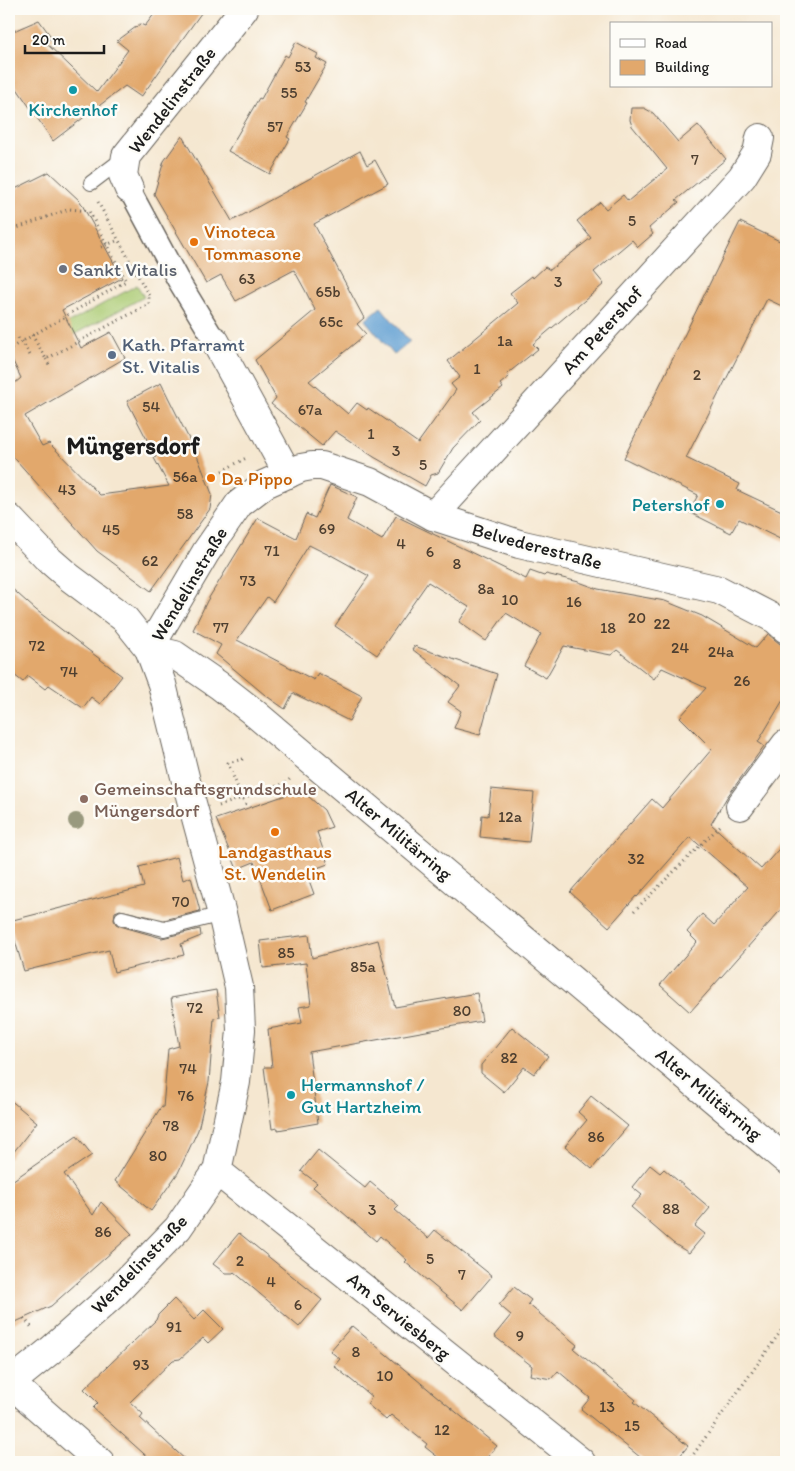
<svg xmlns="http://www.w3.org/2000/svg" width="795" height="1471" font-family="Itim,sans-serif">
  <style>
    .green { fill: #abcb73; stroke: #647448 }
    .water { fill: #619fd2; stroke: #3e5e77 }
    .building { fill: #e2a86c }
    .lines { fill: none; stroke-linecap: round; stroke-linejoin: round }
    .service-casing { stroke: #68635b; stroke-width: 16 }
    .pedestrian-casing { stroke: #68635b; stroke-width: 24 }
    .minor-casing { stroke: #68635b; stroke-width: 30 }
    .tertiary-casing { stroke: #68635b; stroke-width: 30 }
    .path { stroke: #68635b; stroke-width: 3; stroke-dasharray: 1 4; stroke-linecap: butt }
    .service { stroke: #fff; stroke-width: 14 }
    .pedestrian { stroke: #fff; stroke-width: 21 }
    .minor { stroke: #fff; stroke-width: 28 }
    .tertiary { stroke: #fff; stroke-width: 28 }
    .tree { fill: #99997e }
    .culture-dot { fill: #0f9aa8; stroke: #fdfcf7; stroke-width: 2 }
    .food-dot { fill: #e8710a; stroke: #fdfcf7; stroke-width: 2 }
    .worship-dot { fill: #6b7280; stroke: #fdfcf7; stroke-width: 2 }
    .service-dot { fill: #5c6f8a; stroke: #fdfcf7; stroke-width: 2 }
    .education-dot { fill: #8d6e63; stroke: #fdfcf7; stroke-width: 2 }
    .labels { text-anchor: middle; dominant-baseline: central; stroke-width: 5; stroke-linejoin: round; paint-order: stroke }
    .number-label { font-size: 16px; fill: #4e3f30 }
    .street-label { font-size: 19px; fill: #1c1c1c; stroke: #fdfcf7 }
    .culture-label { font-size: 19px; fill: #0d838f; stroke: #fdfcf7 }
    .food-label { font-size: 19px; fill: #c56008; stroke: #fdfcf7; text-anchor: start }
    .worship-label { font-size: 19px; fill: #5b616d; stroke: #fdfcf7; text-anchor: start }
    .service-label { font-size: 19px; fill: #4e5e75; stroke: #fdfcf7; text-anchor: start }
    .education-label { font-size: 19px; fill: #785e54; stroke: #fdfcf7; text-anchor: start }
    .district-label { font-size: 24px; font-weight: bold; fill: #1c1c1c; stroke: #fdfcf7 }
  </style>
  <rect width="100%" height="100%" fill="#fdfcf7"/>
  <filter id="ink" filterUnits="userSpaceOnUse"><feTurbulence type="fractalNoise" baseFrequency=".02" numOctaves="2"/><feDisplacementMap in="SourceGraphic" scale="10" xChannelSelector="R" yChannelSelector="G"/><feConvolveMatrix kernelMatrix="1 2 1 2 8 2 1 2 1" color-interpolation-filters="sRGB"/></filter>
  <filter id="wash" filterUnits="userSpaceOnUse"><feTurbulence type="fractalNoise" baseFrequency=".0096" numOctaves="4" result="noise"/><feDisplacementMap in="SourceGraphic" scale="20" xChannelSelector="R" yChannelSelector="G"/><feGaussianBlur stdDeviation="1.12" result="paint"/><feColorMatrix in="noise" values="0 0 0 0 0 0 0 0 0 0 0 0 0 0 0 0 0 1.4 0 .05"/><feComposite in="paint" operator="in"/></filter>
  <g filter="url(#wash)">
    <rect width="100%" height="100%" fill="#f5e7d0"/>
    <polygon class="green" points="137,285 144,297 36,355 9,368 9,356"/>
    <polygon class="water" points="381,307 410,342 394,355 365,320"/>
    <g id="blocks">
      <g class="building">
        <polygon points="160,9 204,9 141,97 125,86 53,141 9,77 9,33 39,20 52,38 45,42 97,92 128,50 117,41 140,24 145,26 155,13"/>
        <polygon points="296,42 318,54 316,58 327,64 305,102 307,103 287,137 290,139 270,174 228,151 259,98 261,99 285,55 288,57"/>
        <polygon points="631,108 644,108 653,113 678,142 698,125 726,159 676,200 679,202 649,228 653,234 638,247 632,240 594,272 604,284 533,344 538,349 507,374 509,377 500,384 503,388 473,412 480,420 453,448 438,473 431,475 425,486 374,457 335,431 322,446 271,404 276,398 255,360 315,310 305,290 294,270 236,301 221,275 206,283 154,194 164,161 182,136 232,221 360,151 367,165 375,160 388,184 314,224 364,318 357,324 366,334 309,381 348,414 357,403 367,410 368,408 418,443 456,390 451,384 460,377 448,361 518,303 510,293 532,276 533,278 545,267 550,270 591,238 577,221 600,202 606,209 623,195 628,201 667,169 632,126 630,120"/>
        <polygon points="49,172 80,201 122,278 62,310 81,348 111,332 125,358 25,416 42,446 49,443 100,495 169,486 154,458 156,457 127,401 161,383 196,453 212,494 210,509 151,591 97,551 9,452 9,387 9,388 21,378 9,353 9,192"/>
        <polygon points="740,222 786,244 786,308 767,299 686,458 740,484 737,490 786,513 786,542 739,519 731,533 689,512 698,495 624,458"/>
        <polygon points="330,485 357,497 347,520 382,540 396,516 526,579 530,571 544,576 546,574 579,582 598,589 665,601 702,616 756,648 768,634 786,649 786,695 758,742 764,746 727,797 711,824 761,869 786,841 786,904 690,1012 660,985 697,942 687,932 702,914 714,925 748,887 690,837 637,897 636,896 609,927 570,892 652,799 662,808 712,749 680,717 706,688 662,668 654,679 617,650 611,655 564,646 546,678 524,666 541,634 506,613 486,641 459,622 469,607 428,582 377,655 335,626 369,576 331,555 331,556 309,545 273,602 267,597 237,640 314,680 318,673 362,696 349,721 293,693 285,709 265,695 216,654 221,645 193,630 207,601 258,518 296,538 306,514 315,518"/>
        <polygon points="9,586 36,610 122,676 100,704 91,697 83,708 49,685 45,689 28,676 23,682 9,671"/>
        <polygon points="414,646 497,674 480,735 454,728 461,711 448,702 460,686 412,649"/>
        <polygon points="491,789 534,793 529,842 480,837 482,815 488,816"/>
        <polygon points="301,790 324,810 332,827 317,832 328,864 306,872 314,894 272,910 254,862 237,869 216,819"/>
        <polygon points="177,857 183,880 191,877 200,911 164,920 120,910 115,912 114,920 116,924 120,926 162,938 200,929 201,936 181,944 184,955 114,972 109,950 24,971 9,921 144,887 139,867"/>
        <polygon points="309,935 312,958 378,940 395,1007 477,993 482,1021 309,1052 318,1123 278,1130 278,1128 272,1129 264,1067 272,1067 268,1029 302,1023 299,1007 311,1005 306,963 263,968 260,941"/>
        <polygon points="216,990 220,1017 214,1018 209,1082 198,1130 178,1173 151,1211 115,1181 161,1107 163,1108 168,1049 179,1046 171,998"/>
        <polygon points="512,1027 548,1056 534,1074 524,1067 504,1092 481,1073 481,1065"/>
        <polygon points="591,1096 628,1126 592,1169 565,1146 587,1120 578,1112"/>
        <polygon points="9,1099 37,1122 9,1158"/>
        <polygon points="77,1136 92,1155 64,1174 93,1215 101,1202 132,1234 51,1306 9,1325 9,1183"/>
        <polygon points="318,1150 365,1188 370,1182 399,1206 395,1210 428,1238 435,1230 492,1276 463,1310 405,1262 407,1260 380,1236 376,1241 313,1187 317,1183 301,1171"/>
        <polygon points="650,1165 660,1173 664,1169 710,1208 695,1226 705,1234 689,1253 673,1243 631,1207 642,1195 632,1187"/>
        <polygon points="239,1233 322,1300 299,1327 234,1272 233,1273 225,1273 213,1264"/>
        <polygon points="514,1287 531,1300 528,1304 577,1345 574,1349 636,1400 634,1402 688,1446 675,1462 646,1462 581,1409 590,1398 558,1371 551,1379 530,1375 532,1366 494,1336 511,1315 499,1305"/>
        <polygon points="174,1299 194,1320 204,1310 223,1329 208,1343 203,1338 180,1359 173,1360 130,1402 143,1414 140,1418 188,1462 153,1462 93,1408 98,1403 84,1389 156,1320 158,1315"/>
        <polygon points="352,1326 497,1446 483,1462 444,1462 425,1447 427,1444 391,1415 386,1420 367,1404 372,1397 334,1366 340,1359 330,1351"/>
      </g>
    </g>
  </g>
  <g filter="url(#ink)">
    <use href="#blocks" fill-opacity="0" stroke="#68635b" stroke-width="1"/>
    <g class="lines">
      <defs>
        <g id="service">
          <polyline points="91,183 124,158"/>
          <polyline points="122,918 164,929 222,914"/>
        </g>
        <polyline id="pedestrian" points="129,189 178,280 215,341"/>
        <g id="minor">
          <polyline points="129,189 123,175 126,156 244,9"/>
          <polyline points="215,341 288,474"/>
          <polyline points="433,516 742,177 757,153 760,138"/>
          <polyline points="786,629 775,619 719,590 519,544 433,516 370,482 322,466 312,466 301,468 265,484 239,504 206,552 149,649 175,655 220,686 252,711 786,1160"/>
          <polyline points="740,806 786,744"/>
          <polyline points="217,1171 581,1462"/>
          <polyline points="9,1382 100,1462"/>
        </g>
        <polyline id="tertiary" points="9,518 46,557 69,577 125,619 149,649 162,684 186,781 222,914 239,987 241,1030 236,1082 217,1171 178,1228 114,1294 51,1350 9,1384"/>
      </defs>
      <use href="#service" class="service-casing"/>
      <use href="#pedestrian" class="pedestrian-casing"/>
      <use href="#minor" class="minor-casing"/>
      <use href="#tertiary" class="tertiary-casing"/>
      <g class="path">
        <polyline points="98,202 149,296"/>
        <polyline points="9,231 69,209 89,211 126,281 9,349"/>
        <polyline points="101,247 119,240"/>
        <polyline points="32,335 46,359 149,304 149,296"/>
        <polyline points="18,338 20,342"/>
        <polyline points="22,341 31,357"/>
        <polyline points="46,359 50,366"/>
        <polyline points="222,471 248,457"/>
        <polyline points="243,759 228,763 242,798 248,808"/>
        <polyline points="219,806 286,783 290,779"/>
        <polyline points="634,911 722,824"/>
        <polyline points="24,1318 33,1329"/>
        <polyline points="688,1462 786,1324"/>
      </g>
      <use href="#service" class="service"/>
      <use href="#pedestrian" class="pedestrian"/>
      <use href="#minor" class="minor"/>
      <use href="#tertiary" class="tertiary"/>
    </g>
    <circle class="tree" cx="76" cy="821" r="8"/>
  </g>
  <g class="culture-dot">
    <circle cx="73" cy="90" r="5"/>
    <circle cx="720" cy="504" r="5"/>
    <circle cx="291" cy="1095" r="5"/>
  </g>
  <g class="food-dot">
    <circle cx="194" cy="242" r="5"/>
    <circle cx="211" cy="478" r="5"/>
    <circle cx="275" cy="832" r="5"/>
  </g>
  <circle class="worship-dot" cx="63" cy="269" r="5"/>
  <circle class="service-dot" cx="112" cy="355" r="5"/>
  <circle class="education-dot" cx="84" cy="799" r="5"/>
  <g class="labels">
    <g class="number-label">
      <text x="303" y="66">53</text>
      <text x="289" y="92">55</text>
      <text x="275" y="126">57</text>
      <text x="695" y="159">7</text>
      <text x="632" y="220">5</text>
      <text x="247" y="278">63</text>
      <text x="558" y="281">3</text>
      <text x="328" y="291">65b</text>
      <text x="331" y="321">65c</text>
      <text x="505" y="340">1a</text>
      <text x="477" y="368">1</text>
      <text x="697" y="374">2</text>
      <text x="151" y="406">54</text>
      <text x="310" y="409">67a</text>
      <text x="371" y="433">1</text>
      <text x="396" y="450">3</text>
      <text x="423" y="464">5</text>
      <text x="185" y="476">56a</text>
      <text x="67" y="489">43</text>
      <text x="185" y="513">58</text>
      <text x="327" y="528">69</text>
      <text x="111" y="529">45</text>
      <text x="401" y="543">4</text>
      <text x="272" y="550">71</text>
      <text x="430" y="551">6</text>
      <text x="150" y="560">62</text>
      <text x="457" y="563">8</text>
      <text x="248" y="580">73</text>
      <text x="486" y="588">8a</text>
      <text x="510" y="599">10</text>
      <text x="574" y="601">16</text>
      <text x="637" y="617">20</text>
      <text x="662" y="623">22</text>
      <text x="221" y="627">77</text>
      <text x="608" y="627">18</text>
      <text x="37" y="645">72</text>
      <text x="680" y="647">24</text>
      <text x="721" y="651">24a</text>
      <text x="69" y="671">74</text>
      <text x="742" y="680">26</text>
      <text x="510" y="816">12a</text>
      <text x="636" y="858">32</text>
      <text x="181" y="901">70</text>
      <text x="286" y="952">85</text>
      <text x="363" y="966">85a</text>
      <text x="195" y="1007">72</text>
      <text x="462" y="1010">80</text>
      <text x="509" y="1057">82</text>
      <text x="188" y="1068">74</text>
      <text x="186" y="1095">76</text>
      <text x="171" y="1125">78</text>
      <text x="596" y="1136">86</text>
      <text x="158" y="1155">80</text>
      <text x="671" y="1208">88</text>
      <text x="372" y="1209">3</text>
      <text x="103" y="1231">86</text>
      <text x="430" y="1258">5</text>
      <text x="240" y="1260">2</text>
      <text x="462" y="1274">7</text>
      <text x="271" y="1281">4</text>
      <text x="298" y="1304">6</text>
      <text x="174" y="1326">91</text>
      <text x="520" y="1335">9</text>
      <text x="356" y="1351">8</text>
      <text x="141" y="1364">93</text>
      <text x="385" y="1375">10</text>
      <text x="607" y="1406">13</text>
      <text x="632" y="1425">15</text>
      <text x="442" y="1429">12</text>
    </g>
    <g class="street-label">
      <text transform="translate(172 100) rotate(-52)">Wendelinstraße</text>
      <text transform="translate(602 330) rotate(-48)">Am Petershof</text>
      <text transform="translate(537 546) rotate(15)">Belvederestraße</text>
      <text transform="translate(189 584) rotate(-59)">Wendelinstraße</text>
      <text transform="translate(399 834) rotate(40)">Alter Militärring</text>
      <text transform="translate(709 1094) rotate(40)">Alter Militärring</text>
      <text transform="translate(139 1264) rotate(-46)">Wendelinstraße</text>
      <text transform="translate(399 1316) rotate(39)">Am Serviesberg</text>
    </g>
    <g class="culture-label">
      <text x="73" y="109">Kirchenhof</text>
      <text x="710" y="504" text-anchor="end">Petershof</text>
      <text x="301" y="1084" text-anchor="start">Hermannshof /<tspan x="301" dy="22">Gut Hartzheim</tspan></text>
    </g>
    <g class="food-label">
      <text x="204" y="231">Vinoteca<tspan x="204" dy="22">Tommasone</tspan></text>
      <text x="221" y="478">Da Pippo</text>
      <text x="275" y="851" text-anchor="middle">Landgasthaus<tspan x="275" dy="22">St. Wendelin</tspan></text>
    </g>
    <g class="worship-label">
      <text x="73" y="269">Sankt Vitalis</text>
    </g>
    <g class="service-label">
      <text x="122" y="344">Kath. Pfarramt<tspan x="122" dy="22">St. Vitalis</tspan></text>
    </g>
    <g class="education-label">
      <text x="94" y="788">Gemeinschaftsgrundschule<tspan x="94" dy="22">Müngersdorf</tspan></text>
    </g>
    <g class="district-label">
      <text x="133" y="445">Müngersdorf</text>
    </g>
  </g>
  <rect width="795" height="1471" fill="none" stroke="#fdfcf7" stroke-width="30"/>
  <rect x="610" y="22" width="162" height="65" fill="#fdfcf7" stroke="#a3a29f"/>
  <rect x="620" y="39" width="25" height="8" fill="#ffffff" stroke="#a3a29f"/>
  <text x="655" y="48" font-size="15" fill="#1c1c1c">Road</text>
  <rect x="620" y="60" width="25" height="15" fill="#e2a86c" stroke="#a3a29f"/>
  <text x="655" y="72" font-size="15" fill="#1c1c1c">Building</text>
  <path d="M25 45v8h79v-8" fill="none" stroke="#1c1c1c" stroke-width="2.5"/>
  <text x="32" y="45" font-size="15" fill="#1c1c1c" stroke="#fdfcf7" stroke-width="4" paint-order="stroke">20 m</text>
</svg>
